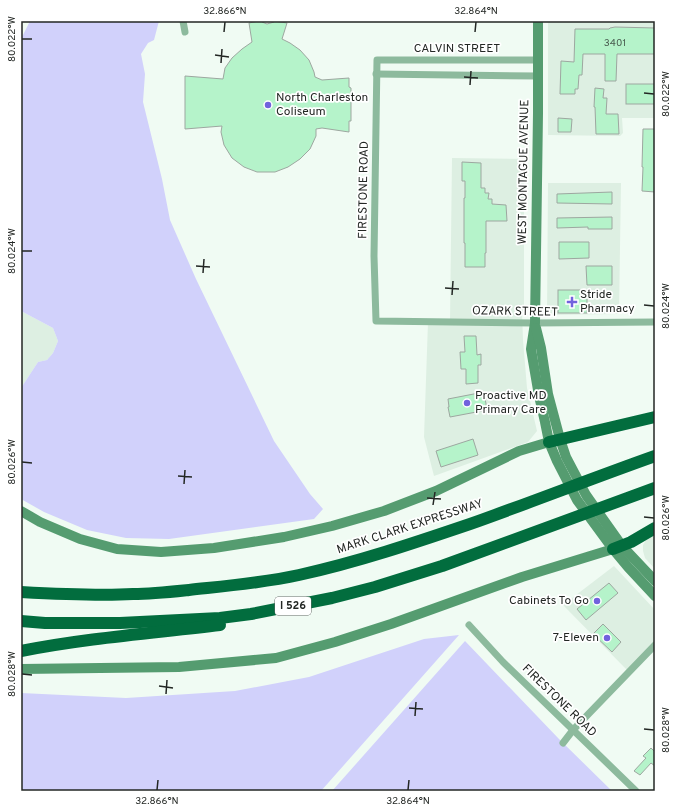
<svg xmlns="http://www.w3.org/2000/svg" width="676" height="812" font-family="Overpass,sans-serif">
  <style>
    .built { fill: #ddefe2 }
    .green { fill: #d1d1fb }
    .building { fill: #b5f3ca; stroke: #9da7a0 }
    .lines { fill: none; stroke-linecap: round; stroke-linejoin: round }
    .minor { stroke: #8dba9d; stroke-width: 7 }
    .secondary { stroke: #559c70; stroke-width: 10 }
    .motorway { stroke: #026d3e; stroke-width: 12 }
    .ticks { fill: none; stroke: #232724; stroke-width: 1.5 }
    .poi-dot { fill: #7162dd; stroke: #fff; stroke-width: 1.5 }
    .labels { text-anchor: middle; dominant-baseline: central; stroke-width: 3.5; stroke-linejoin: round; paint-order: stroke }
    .number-label { font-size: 10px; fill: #485a4e }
    .shield { fill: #fff; stroke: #656866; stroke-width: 1 }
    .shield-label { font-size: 11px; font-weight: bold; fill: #232724 }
    .street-label { font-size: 12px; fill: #232724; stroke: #fff }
    .poi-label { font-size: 12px; fill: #232724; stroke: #fff; text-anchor: start }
    .neatline { fill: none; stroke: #232724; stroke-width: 1.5 }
    .ticks-label { font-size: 10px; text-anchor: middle; fill: #232724 }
  </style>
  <rect width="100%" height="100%" fill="#f0fbf3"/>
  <g class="built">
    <polygon points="548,21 655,21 655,118 622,118 623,133 620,136 548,135"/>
    <polygon points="452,158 524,159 524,310 522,313 523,340 527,388 537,431 528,442 434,476 424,437 428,322 450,322"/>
    <polygon points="548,183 621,183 619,314 547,315"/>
    <polygon points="21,311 53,328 58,341 53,353 47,360 38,362 21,388"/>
    <polygon points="655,534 655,569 645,558 643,551 643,545 646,540"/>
    <polygon points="614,566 655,610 655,643 629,672 563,605"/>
  </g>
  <g class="green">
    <polygon points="30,21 159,21 154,40 148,43 141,54 145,74 143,102 162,179 170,220 196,279 274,441 310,494 323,509 314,519 169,539 126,538 87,530 44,512 21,499 21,388 38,362 47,360 53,353 58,341 53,328 21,311 21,39"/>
    <polygon points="459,635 321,791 21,791 21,693 126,698 235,691 309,677 424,639"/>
    <polygon points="465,641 559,739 612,791 332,791"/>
  </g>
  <g class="building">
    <polygon points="259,21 261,21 262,22 267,24 274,22 274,21 287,23 282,39 290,43 300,50 309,60 314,72 315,77 322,80 349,78 349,87 351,88 351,121 349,121 349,132 322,128 316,129 316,136 310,149 300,159 288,167 275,172 257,172 244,167 232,158 224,145 221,132 222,126 185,129 185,76 223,79 225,68 232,58 242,49 252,42 249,23"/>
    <polygon points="615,27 655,28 655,54 617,54 616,81 605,81 605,54 583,54 582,75 579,75 578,89 575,89 575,94 560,94 561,61 574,62 575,29 609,29 610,28"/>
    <rect x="626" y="84" width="29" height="20"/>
    <polygon points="595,88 604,89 603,98 607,98 606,114 618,114 619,134 596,134 595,107 594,107"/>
    <polygon points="558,118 572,119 571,132 558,132"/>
    <polygon points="643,129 655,129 655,192 642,191 643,167 642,167"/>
    <polygon points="462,162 481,163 481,188 485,188 485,193 489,193 488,199 492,199 492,204 506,205 507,221 486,221 486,253 485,253 485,267 465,267 465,243 464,243 464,198 465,198 465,181 462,181"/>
    <polygon points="612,192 612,204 557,203 557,194"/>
    <polygon points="612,217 612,229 588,229 588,227 557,228 557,218"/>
    <polygon points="559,242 589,242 589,258 559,259"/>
    <polygon points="586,266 612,266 612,285 587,285"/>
    <rect x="558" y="290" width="29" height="23"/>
    <polygon points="464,336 476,336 477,355 481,354 481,365 478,365 478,383 466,384 466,369 461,369 460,352 465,352"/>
    <polygon points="484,392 487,410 450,417 448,407 449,407 448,399"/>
    <polygon points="473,439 478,455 441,467 436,451"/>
    <polygon points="609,583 618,593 586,620 577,609"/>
    <polygon points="603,624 621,642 612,652 593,634"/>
    <polygon points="651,748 655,752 655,766 651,763 640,775 634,771 646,758 643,756"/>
  </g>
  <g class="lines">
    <g class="minor">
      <polyline points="183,21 185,32"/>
      <polyline points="538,60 377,60 374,256 376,321 535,323 655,322"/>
      <polyline points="376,74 538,76"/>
      <polyline points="469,625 503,662 636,791"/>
      <polyline points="563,743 573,730 655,645"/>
    </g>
    <g class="secondary">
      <polyline points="538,21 538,113 535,323 531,349 539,396 545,422 549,442 557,461 577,500 602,534 613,549 628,567 655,596"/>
      <polyline points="536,328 541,348 548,394 560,439 566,457 586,495 622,546 655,581"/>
      <polyline points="21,511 40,522 80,539 117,549 161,552 214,548 284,537 332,526 384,511 436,491 519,451 549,442"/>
      <polyline points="21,669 179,667 276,658 335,642 391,624 522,577 613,549"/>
    </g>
    <g class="motorway">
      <polyline points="549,442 655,417"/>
      <polyline points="613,549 631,542 655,528"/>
      <path d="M21,592c37,2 75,4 112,2 19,0 37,-2 56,-4 37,-4 74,-7 110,-15 59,-13 115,-32 171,-51 62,-22 123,-46 185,-68"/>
      <polyline points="21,621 45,623 120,623 220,618 251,614 332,598 375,587 442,566 655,488"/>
      <path d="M21,651c66,-13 133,-18 199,-26"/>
    </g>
  </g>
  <path class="ticks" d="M224,32l1,-10M475,32l1,-10M22,39h10M215,55l14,2M221,63l1,-14M464,77l14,1M470,85l1,-14M644,93l10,1M22,251h10M196,266l14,1M203,273l1,-14M445,288l14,1M452,295l1,-14M644,305l10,1M22,462l10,1M178,476l14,1M184,484l1,-14M427,498l14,1M433,505l2,-13M644,517l10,1M22,674l10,1M159,686l14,2M166,694l1,-14M409,708l14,1M415,716l1,-14M644,729l10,1M157,790l1,-10M408,790l1,-10"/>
  <g class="poi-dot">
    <circle cx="268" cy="105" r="4"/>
    <path d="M570 296h4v4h4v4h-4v4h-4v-4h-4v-4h4z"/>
    <circle cx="467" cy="403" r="4"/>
    <circle cx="597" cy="601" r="4"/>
    <circle cx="607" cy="638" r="4"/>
  </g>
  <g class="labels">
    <g class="number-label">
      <text x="615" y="43">3401</text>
    </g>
    <rect class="shield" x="275" y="597" width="36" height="18" rx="3"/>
    <g class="shield-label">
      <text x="293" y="606">I 526</text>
    </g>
    <g class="street-label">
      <text x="457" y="49">CALVIN STREET</text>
      <text transform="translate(524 172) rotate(-89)">WEST MONTAGUE AVENUE</text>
      <text transform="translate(364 190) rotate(-89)">FIRESTONE ROAD</text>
      <text transform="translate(515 312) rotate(1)">OZARK STREET</text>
      <text transform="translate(410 527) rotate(-18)">MARK CLARK EXPRESSWAY</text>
      <text transform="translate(559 701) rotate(44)">FIRESTONE ROAD</text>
    </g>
    <g class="poi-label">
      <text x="276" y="98">North Charleston<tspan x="276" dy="14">Coliseum</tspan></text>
      <text x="580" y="295">Stride<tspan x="580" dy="14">Pharmacy</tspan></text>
      <text x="475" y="396">Proactive MD<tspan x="475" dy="14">Primary Care</tspan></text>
      <text x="589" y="601" text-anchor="end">Cabinets To Go</text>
      <text x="599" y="638" text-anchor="end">7-Eleven</text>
    </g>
  </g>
  <rect width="676" height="812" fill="none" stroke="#ffffff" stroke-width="44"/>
  <rect x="22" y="22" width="632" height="768" class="neatline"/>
  <g class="ticks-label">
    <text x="225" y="14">32.866°N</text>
    <text x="476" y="14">32.864°N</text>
    <text transform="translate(11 39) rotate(-90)" y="4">80.022°W</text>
    <text transform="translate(665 94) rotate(-90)" y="4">80.022°W</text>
    <text transform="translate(11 251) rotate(-90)" y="4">80.024°W</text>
    <text transform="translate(665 306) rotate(-90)" y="4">80.024°W</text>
    <text transform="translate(11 462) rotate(-90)" y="4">80.026°W</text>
    <text transform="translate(665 518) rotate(-90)" y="4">80.026°W</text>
    <text transform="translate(11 674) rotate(-90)" y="4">80.028°W</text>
    <text transform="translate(665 730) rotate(-90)" y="4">80.028°W</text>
    <text x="157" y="804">32.866°N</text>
    <text x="408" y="804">32.864°N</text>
  </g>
</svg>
